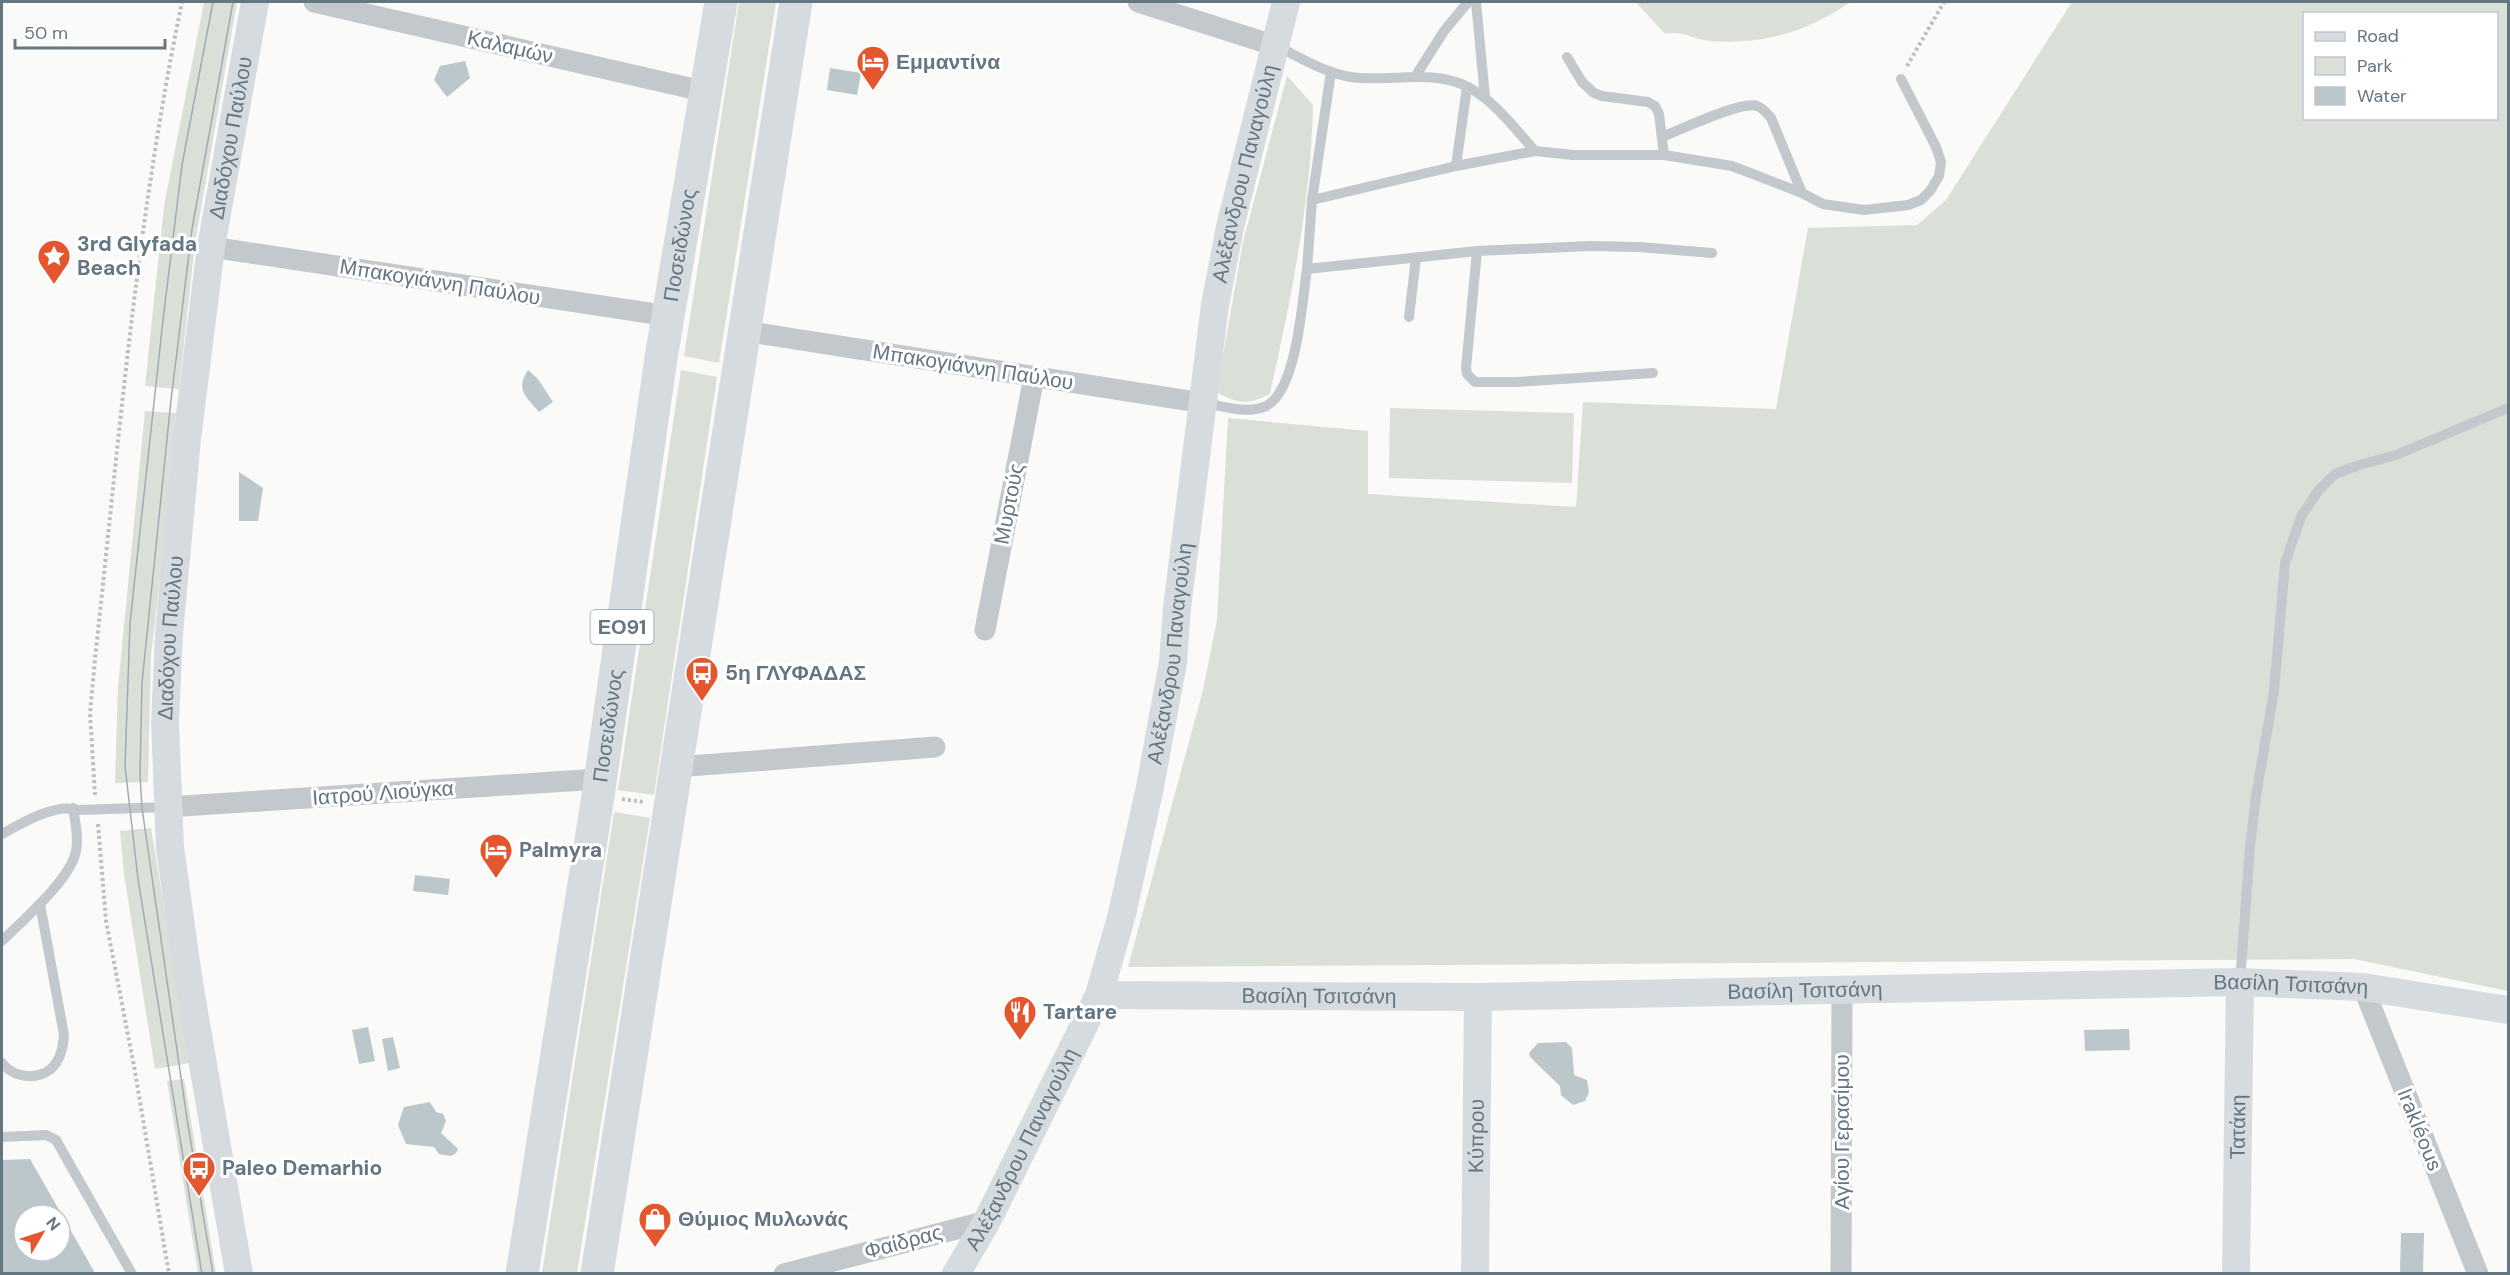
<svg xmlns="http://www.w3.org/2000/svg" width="2510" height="1275" font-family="'DM Sans',sans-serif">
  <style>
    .green { fill: #dadfd7; fill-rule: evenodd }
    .water { fill: #bbc7cb; fill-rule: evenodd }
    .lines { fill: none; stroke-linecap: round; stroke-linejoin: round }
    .path { stroke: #bbbfc2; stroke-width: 4; stroke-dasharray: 3 3; stroke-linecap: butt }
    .lane { stroke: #c3c8cc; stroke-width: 10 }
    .street { stroke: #c3c8cc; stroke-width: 21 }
    .secondary { stroke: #d6dbdf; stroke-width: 28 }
    .highway { stroke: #d6dbdf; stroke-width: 33 }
    .tram { stroke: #a2aab0; stroke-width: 1.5 }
    .labels { text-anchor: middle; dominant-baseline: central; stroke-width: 6; stroke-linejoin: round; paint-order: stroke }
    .shield { fill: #fff; stroke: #939fa8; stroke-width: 1.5 }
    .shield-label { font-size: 20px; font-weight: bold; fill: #657683 }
    .street-label { font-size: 21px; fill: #657683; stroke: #fff }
    .poi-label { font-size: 21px; font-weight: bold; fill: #657683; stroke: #fff; text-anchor: start }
  </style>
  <rect width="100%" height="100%" fill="#fafaf8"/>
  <g class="green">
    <polygon points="204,2 237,2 195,243 179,389 145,386 164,206"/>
    <polygon points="739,2 776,2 719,363 684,356"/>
    <path d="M1636,2h215c-46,30 -86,43 -141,39 -17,-2 -29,-11 -45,-7z"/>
    <path d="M2072,2h436v989l-154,-32 -1226,8 75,-277 14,-70 11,-202 140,13v63l208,13 7,-105 193,7 32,-181 109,-3 29,-25zM2304,14h192v104h-192z"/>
    <path d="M1287,76l26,29c-2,98 -22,193 -43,289 -22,11 -31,10 -52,-1l2,-21 23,-130z"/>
    <polygon points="681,370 717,377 654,795 618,790"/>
    <polygon points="1390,408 1574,413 1572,483 1389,478"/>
    <polygon points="145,411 176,413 164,546 151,655 148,782 115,783 118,687"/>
    <polygon points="614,812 650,818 577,1273 542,1273"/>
    <polygon points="151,828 190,1063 155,1069 124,874 120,831"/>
    <polygon points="184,1079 216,1273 198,1273 167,1081"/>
  </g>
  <g class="water">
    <polygon points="465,61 470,78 447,97 434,80 440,66"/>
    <polygon points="830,68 861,73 857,95 827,90"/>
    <path d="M528,370l10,9 15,23 -14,10c-13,-16 -24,-22 -11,-42z"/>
    <polygon points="239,472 263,488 258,521 239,521"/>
    <polygon points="415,875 450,879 448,895 413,891"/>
    <polygon points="368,1027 375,1061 359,1064 352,1030"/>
    <polygon points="2129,1029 2130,1050 2085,1051 2084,1030"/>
    <polygon points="393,1037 400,1068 388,1071 382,1039"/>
    <polygon points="1566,1042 1572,1048 1574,1075 1587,1080 1589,1092 1585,1101 1573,1105 1561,1095 1560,1086 1530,1057 1529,1053 1538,1043"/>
    <polygon points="430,1102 436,1112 443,1114 446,1121 441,1133 458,1149 456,1153 451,1156 439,1154 434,1147 406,1144 398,1125 404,1107"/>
    <path d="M30,1159l65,114h-93v-113zM24,1215h36v36h-36z"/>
    <polygon points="2401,1233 2424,1233 2423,1273 2400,1273"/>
  </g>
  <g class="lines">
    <g class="path">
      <polyline points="1907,66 1944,2"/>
      <path d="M95,795l-5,-82 5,-54c24,-220 42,-441 87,-657"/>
      <polyline points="622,799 644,802"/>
      <polyline points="98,824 106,921 134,1066 169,1274"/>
    </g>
    <g class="lane">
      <polyline points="1476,2 1485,97"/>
      <path d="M1277,46c23,12 47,26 73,31 39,6 81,-9 118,10 27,14 47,42 67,64l38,4h91l68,11 70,27 21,11 41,6 44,-5 13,-5 9,-9 9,-15 2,-14 -5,-15 -35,-68"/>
      <polyline points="1567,57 1582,82 1594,93 1602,96 1648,102 1655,106 1659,114 1664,155"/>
      <polyline points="1415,77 1444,31 1468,2"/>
      <polyline points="1467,87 1456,166 1535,151"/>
      <path d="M1662,137c18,-7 80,-37 95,-31 6,2 10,7 14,12l31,75"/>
      <polyline points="1312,200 1456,166"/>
      <polyline points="1477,251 1466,368 1467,374 1475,382 1517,382 1653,373"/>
      <polyline points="1307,269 1312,200 1331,72"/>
      <polyline points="1409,317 1416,258"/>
      <path d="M1204,403c18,3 42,11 60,4 33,-13 38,-105 43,-138l170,-18 112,-5 50,1 73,6"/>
      <path d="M2,834c20,-11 53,-31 76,-24l89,-3"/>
      <path d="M2,941c21,-21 69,-62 74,-90 3,-14 -1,-29 -3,-43"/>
      <polyline points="2240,982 2250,847 2256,796 2274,691 2285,563 2301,517 2318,491 2335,474 2359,465 2396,455 2508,408"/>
      <path d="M2,1063c13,17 42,18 54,0 6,-9 7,-18 8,-28l-24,-131"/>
      <polyline points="2,1137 46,1135 56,1140 132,1274"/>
    </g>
    <g class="street">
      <polyline points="314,2 707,92"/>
      <polyline points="1138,2 1276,46"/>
      <polyline points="211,247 669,316"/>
      <polyline points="744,331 1203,403"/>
      <polyline points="985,630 1034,377"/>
      <polyline points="676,767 935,747"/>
      <polyline points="167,807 599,779"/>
      <polyline points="2363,987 2478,1274"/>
      <polyline points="784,1274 987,1221"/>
      <polyline points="1841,1274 1842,991"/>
    </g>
    <g class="secondary">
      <path id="s1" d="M1099,995l379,2 762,-15 123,5 145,23"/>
      <path id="s2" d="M239,1274l-50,-291 -19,-135 -5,-126 4,-88 18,-195 24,-192 44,-245"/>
      <path id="s3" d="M956,1274l31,-53 112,-226 23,-81 28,-127 23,-125 4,-54 38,-303 15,-78 56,-225"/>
      <path id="s4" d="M1475,1274l3,-277"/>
      <path id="s5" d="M2236,1274l4,-292"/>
    </g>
    <g class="highway">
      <path id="s6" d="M522,1274l76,-478 63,-438 60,-356"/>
      <polyline points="597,1274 796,2"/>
    </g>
    <g class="tram">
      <polyline points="202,1274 138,879 125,766 130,623 163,320 182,165 213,2"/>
      <polyline points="213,1274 187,1119 142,808 140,775 142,683 171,400 192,229 233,2"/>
    </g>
  </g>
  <defs>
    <symbol id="hotel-pin" viewBox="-11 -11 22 30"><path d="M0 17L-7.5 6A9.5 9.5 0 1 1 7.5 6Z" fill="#e4572e" stroke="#fff"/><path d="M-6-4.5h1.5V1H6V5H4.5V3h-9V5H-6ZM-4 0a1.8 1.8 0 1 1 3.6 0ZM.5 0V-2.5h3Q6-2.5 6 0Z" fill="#fff"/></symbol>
    <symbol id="sight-pin" viewBox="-11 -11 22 30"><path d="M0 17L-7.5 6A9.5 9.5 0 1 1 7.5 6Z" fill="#e4572e" stroke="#fff"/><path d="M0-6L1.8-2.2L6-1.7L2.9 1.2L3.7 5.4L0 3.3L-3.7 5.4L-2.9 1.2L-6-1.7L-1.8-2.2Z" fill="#fff"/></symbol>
    <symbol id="bus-pin" viewBox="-11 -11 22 30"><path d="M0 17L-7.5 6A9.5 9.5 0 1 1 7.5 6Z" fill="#e4572e" stroke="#fff"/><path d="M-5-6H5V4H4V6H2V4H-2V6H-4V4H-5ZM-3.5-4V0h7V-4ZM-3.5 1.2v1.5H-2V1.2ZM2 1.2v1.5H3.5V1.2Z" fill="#fff"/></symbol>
    <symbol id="restaurant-pin" viewBox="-11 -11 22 30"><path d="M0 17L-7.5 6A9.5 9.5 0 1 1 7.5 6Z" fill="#e4572e" stroke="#fff"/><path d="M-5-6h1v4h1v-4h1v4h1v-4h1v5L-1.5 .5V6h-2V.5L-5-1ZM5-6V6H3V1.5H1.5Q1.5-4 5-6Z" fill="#fff"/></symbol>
    <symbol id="shop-pin" viewBox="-11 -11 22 30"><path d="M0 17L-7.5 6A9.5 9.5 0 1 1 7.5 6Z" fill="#e4572e" stroke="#fff"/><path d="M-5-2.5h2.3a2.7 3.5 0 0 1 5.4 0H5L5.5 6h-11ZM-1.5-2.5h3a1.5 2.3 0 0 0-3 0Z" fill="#fff"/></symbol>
  </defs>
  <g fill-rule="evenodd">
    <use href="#hotel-pin" x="854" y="43" width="38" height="52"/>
    <use href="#sight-pin" x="35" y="237" width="38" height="52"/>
    <use href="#bus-pin" x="683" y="654" width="38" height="52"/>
    <use href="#hotel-pin" x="477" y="831" width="38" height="52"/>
    <use href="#restaurant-pin" x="1001" y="993" width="38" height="52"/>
    <use href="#bus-pin" x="180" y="1149" width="38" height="52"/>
    <use href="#shop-pin" x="636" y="1200" width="38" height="52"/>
  </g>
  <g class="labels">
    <rect class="shield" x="590.5" y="610" width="63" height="34" rx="4.5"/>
    <g class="shield-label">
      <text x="622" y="627">ΕΟ91</text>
    </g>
    <g class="street-label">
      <text transform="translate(510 47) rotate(13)">Καλαμών</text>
      <text stroke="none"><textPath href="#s2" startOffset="1146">Διαδόχου Παύλου</textPath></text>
      <text stroke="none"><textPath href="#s3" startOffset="1149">Αλέξανδρου Παναγούλη</textPath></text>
      <text stroke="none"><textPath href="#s6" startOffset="1041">Ποσειδώνος</textPath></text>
      <text transform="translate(440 282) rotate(9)">Μπακογιάννη Παύλου</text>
      <text transform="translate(973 367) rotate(9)">Μπακογιάννη Παύλου</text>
      <text transform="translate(1009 504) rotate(-79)">Μυρτούς</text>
      <text stroke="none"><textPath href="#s2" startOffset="642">Διαδόχου Παύλου</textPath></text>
      <text stroke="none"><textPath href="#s3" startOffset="663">Αλέξανδρου Παναγούλη</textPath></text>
      <text stroke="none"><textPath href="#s6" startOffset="555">Ποσειδώνος</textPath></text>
      <text transform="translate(383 793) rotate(-4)">Ιατρού Λιούγκα</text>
      <text stroke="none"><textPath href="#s1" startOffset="1192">Βασίλη Τσιτσάνη</textPath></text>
      <text stroke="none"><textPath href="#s1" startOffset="706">Βασίλη Τσιτσάνη</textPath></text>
      <text stroke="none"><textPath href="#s1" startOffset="220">Βασίλη Τσιτσάνη</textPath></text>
      <text stroke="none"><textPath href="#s5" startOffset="147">Τατάκη</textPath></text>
      <text transform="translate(2420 1130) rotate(68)">Irakléous</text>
      <text transform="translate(1842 1132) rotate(-90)">Αγίου Γερασίμου</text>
      <text stroke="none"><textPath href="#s4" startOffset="138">Κύπρου</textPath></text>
      <text stroke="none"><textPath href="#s3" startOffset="141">Αλέξανδρου Παναγούλη</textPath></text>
      <text transform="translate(903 1242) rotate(-15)">Φαίδρας</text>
    </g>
    <g class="poi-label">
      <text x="896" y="62">Εμμαντίνα</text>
      <text x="77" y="244">3rd Glyfada<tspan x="77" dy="24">Beach</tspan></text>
      <text x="725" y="673">5η ΓΛΥΦΑΔΑΣ</text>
      <text x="519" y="850">Palmyra</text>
      <text x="1043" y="1012">Tartare</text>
      <text x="222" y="1168">Paleo Demarhio</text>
      <text x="678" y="1219">Θύμιος Μυλωνάς</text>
    </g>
  </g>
  <rect width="2510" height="1275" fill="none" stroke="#657683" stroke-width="6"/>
  <rect x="2303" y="12" width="195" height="108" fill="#ffffff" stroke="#c1c8cd" stroke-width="1.5"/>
  <rect x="2315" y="32" width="30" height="9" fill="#d6dbdf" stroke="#c1c8cd" stroke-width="1.5"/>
  <text x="2357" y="42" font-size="18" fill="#657683">Road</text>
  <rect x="2315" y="57" width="30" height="18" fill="#dadfd7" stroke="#c1c8cd" stroke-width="1.5"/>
  <text x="2357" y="72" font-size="18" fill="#657683">Park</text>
  <rect x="2315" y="87" width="30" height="18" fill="#bbc7cb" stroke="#c1c8cd" stroke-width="1.5"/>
  <text x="2357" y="102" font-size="18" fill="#657683">Water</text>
  <g transform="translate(42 1233) rotate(51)"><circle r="28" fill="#ffffff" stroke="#c1c8cd" stroke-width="1.5"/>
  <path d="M0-4.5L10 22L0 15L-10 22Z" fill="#e4572e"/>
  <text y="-9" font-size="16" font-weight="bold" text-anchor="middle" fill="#657683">N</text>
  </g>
  <path d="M15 39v9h150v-9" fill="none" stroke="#657683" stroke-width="3"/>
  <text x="24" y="39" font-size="18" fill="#657683" stroke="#ffffff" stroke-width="4.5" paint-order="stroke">50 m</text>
</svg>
